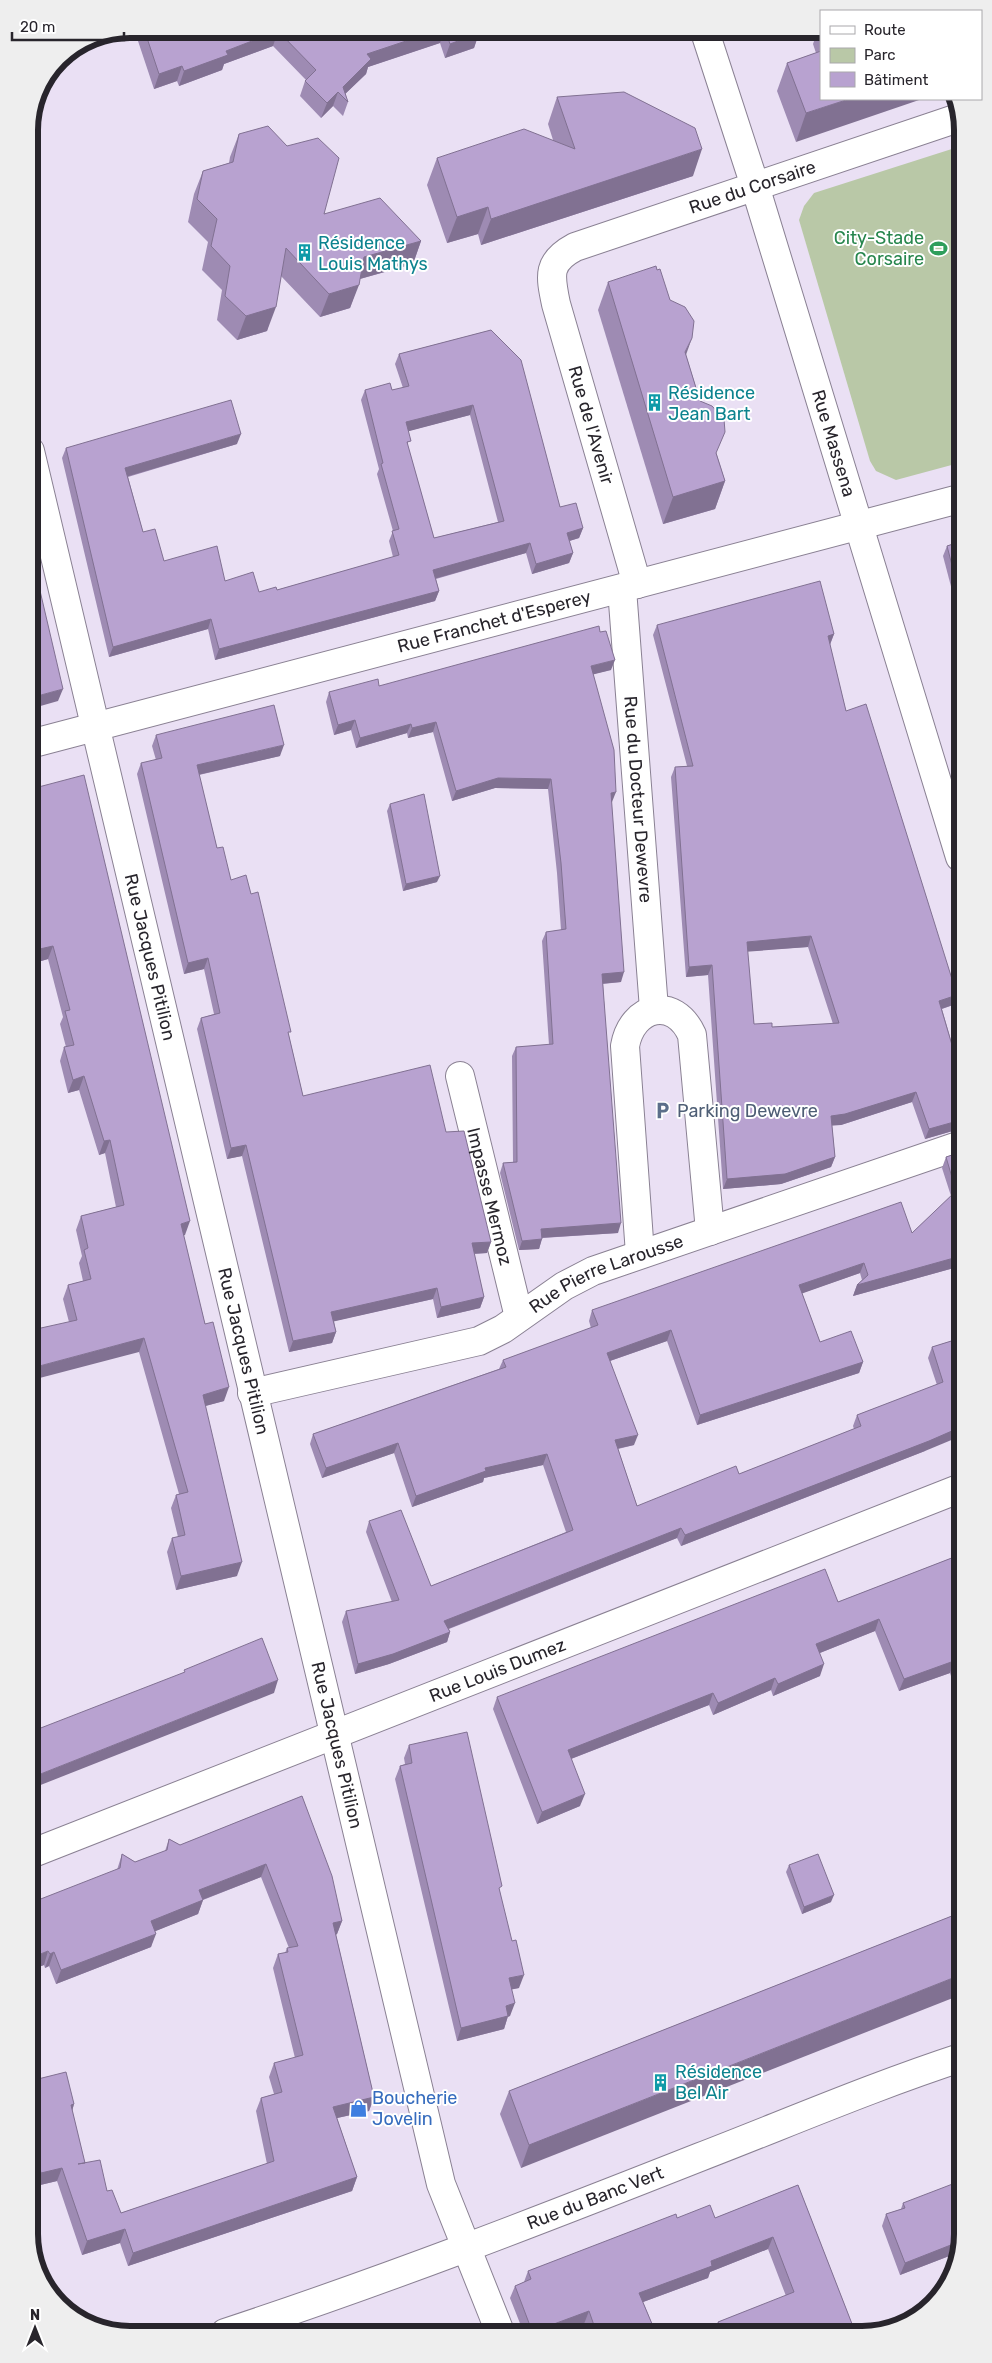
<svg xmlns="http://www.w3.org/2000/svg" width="992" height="2363" font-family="Rubik,sans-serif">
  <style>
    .green { fill: #b9c8a7 }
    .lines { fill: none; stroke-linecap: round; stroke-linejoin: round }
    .minor-casing { stroke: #8a8193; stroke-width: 30 }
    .minor { stroke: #fff; stroke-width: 28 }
    .wall { fill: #9e8bb3; fill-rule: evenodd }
    .shaded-wall { fill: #817192 }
    .building { fill: #b8a2d0; stroke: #817192; fill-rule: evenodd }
    .labels { text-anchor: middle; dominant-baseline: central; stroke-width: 4; stroke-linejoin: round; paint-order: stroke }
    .street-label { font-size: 18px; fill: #28252c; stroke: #fff }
    .leisure-label { font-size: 18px; fill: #27864d; stroke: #fff; text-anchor: end }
    .culture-label { font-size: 18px; fill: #0d838f; stroke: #fff; text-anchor: start }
    .service-label { font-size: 18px; fill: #4e5e75; stroke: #fff; text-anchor: start }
    .shop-label { font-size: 18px; fill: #366cbe; stroke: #fff; text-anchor: start }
    .rim { fill: none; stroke: #28252c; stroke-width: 6 }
  </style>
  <rect width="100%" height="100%" fill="#eae0f4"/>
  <polygon class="green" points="958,147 959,463 896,480 876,471 870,461 799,220 804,206 814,193"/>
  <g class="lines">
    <defs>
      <g id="minor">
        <path id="s1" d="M704,29l51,157 205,671"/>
        <path id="s2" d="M30,451l411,1733 59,148"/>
        <path id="s3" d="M637,584l-81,-280c-6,-29 -9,-42 19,-57l383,-129"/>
        <path id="s4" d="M622,589l32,420"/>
        <path id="s5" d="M30,744l929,-245"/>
        <path id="s6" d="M460,1076l59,241"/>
        <path d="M640,1254l-15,-208c7,-40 49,-51 67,-11l18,196"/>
        <path id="s7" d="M252,1393l227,-52 24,-12 61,-43 29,-15 368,-126"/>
        <path id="s8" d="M33,1853l928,-365"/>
        <path id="s9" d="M225,2333c161,-53 318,-114 475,-176 88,-34 174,-71 263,-100"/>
      </g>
    </defs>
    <use href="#minor" class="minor-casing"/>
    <use href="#minor" class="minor"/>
  </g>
  <g class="wall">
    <polygon points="134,29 319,29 321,34 326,29 477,29 479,33 474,48 445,58 440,43 368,67 366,74 345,94 348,102 343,116 333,106 321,118 300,96 305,81 306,80 273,46 224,64 222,70 179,86 177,81 154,89"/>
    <polygon points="818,29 821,29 821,99 796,142 777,91 787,63 816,53 813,44"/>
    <polygon points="557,97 693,176 481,245 478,234 447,243 427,185 437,158 553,140 548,124"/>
    <polygon points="239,134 324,214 421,241 413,264 360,279 350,308 320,317 281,276 267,331 237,340 217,320 222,290 202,270 208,242 188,222 194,194 203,171 229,163 230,157"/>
    <polygon points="608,282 686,355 725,481 715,509 663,524 598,310"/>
    <path d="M491,330l69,177 23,21 -4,10 -10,3 4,12 -4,10 -37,11 -6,-21 -90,26 3,12 -4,10 -220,59 -7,-31 -99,28 -47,-199 4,-10 171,-4 -109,33 15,55 21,29 95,31 18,-2 116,-33 -4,-16 4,-10 -16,-57 2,-5 -18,-69 4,-10h27l11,-2 -8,-24 4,-10zM470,415l28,107 -64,16 -26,-91v-16z"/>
    <polygon points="959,542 959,617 943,556 947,546"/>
    <path d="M657,625l177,9 -4,11 16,66 107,294 -11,4 18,63 1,58h-5l-31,9 -13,-37 -71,23h-9l3,32 -4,10 -50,17 -58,5 -15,-214 -22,2 -15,-200 4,-10 12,-1 -34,-131zM808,947l25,77 -61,3 -18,-3 -7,-73z"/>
    <polygon points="611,670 593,674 612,802 611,802 621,982 603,984 618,1233 542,1238 539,1249 519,1250 500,1173 503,1163 513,1162 512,1056 516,1047 549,1045 542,941 546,932 561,930 557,873 548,789 495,788 452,801 433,732 408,738 407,733 356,748 351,730 334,735 326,702 329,692 379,686"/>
    <polygon points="156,735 280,756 199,775 217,848 231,880 289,1036 303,1096 446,1132 491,1242 487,1253 474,1254 484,1297 480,1308 437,1318 433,1299 334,1321 336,1332 332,1343 289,1352 242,1156 227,1159 197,1029 201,1018 214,1014 204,969 184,974 137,774 141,763 156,760 152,746"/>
    <polygon points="31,789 185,1235 183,1235 224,1401 205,1406 237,1576 176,1590 167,1552 172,1538 178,1537 171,1508 176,1495 179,1494 139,1352 69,1322 63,1299 68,1285 83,1281 79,1263 82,1256 76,1230 81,1216 116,1207 105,1153 99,1155 79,1090 68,1093 60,1061 64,1047 66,1047 60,1024 63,1017 48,959 31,964"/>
    <polygon points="390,804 437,882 403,891 387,811"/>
    <polygon points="961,1152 961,1266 853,1296 857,1285 862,1280 860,1273 802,1293 820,1342 863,1362 859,1373 697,1425 667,1341 610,1361 634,1445 618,1449 637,1506 739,1474 854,1429 853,1426 857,1415 937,1385 928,1358 932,1347 961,1338 925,1451 681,1546 677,1538 449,1629 450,1632 447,1642 389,1664 355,1674 342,1622 346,1611 392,1602 366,1532 369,1521 431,1586 566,1532 543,1465 484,1478 483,1482 412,1507 394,1453 322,1478 310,1444 313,1434 499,1369 503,1360 591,1328 589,1321 592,1310 912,1233 951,1196 942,1168 946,1157"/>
    <polygon points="962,1554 962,1675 952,1679 950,1673 899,1691 875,1631 820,1653 820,1676 773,1696 771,1690 713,1715 709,1705 571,1759 580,1806 537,1824 493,1709 497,1697 838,1602"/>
    <polygon points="409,1745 500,1892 519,1988 512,1989 510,2016 508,2016 504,2029 457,2041 395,1779 400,1766 405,1764 404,1758"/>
    <polygon points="302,1796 342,1921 337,1934 336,1935 374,2097 369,2111 337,2118 357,2177 352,2191 128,2266 120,2243 82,2255 57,2181 36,2186 34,2179 34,2080 74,2104 72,2111 85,2163 107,2191 121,2213 267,2164 256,2111 261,2098 274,2094 269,2077 274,2063 295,2058 273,1968 278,1954 285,1953 287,1948 289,1948 261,1877 203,1900 198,1914 155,1931 151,1947 56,1984 49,1966 45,1968 44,1965 33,1969 117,1870 122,1854 135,1862 165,1851 169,1839 180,1845"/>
    <polygon points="789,1865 831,1902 802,1914 786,1872"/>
    <polygon points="962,1912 521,2168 500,2114 509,2091"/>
    <polygon points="798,2185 854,2329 715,2330 718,2322 786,2296 768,2249 710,2272 708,2278 643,2302 655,2331 587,2331 584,2324 565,2331 523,2331 510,2298 515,2286 524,2282 528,2271 677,2218 715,2218"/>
    <polygon points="903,2203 963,2234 957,2253 900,2275 882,2226 886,2214 901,2209"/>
  </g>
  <g class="shaded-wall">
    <polygon points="442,29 445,29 440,43 368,67 366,74 343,96 343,87 367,54"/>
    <polygon points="278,31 273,46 224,64 222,70 179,86 184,71 226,51"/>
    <polygon points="479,33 474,48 445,58 450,44"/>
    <polygon points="182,66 177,81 154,89 159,74"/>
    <polygon points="338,92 333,106 321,118 327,103"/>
    <polygon points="849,99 922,99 796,142 806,113"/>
    <polygon points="702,149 693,176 481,245 491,219"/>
    <polygon points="488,207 478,234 447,243 457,217"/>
    <polygon points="421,241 413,264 356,280 364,257"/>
    <polygon points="359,285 350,308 320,317 329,294"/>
    <polygon points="276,307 267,331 237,340 246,316"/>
    <polygon points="692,338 682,366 685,352"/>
    <polygon points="473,405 470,415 402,433 406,422"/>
    <polygon points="241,434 237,444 122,478 125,468"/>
    <polygon points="725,481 715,509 663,524 673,497"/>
    <polygon points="583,528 579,538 563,543 567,533"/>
    <polygon points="530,543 526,553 430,580 433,570"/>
    <polygon points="573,553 569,563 532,574 536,564"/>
    <polygon points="439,591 435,601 215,660 219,649"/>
    <polygon points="211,619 208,629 109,657 113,647"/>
    <polygon points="834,634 830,644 824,646 828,636"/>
    <polygon points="615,660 611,670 587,676 591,666"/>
    <polygon points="63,689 58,701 30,709 30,698"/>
    <polygon points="355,720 351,730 334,735 338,725"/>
    <polygon points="436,722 433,732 408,738 412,728"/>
    <polygon points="411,724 407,733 356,748 360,738"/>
    <polygon points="284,745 280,756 193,776 197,765"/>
    <polygon points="498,778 551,779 548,789 495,788 452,801 456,791"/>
    <polygon points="616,792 612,802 607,803 611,793"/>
    <polygon points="440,876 437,882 403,891 406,884"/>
    <polygon points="811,936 808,947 743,952 747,942"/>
    <polygon points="53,946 48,959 31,964 31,951"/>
    <polygon points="208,958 204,969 184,974 188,963"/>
    <polygon points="712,965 708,975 686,977 689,967"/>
    <polygon points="624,972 621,982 598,984 602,974"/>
    <polygon points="957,995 953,1005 935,1011 939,1001"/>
    <polygon points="84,1076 79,1090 68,1093 73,1080"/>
    <polygon points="916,1092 912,1102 841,1125 827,1126 831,1116"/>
    <polygon points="961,1120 961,1130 956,1130 925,1139 929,1129"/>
    <polygon points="110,1140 105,1153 99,1155 104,1141"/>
    <polygon points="246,1145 242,1156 227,1159 231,1148"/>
    <polygon points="835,1157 831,1167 781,1184 723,1189 727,1179"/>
    <polygon points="190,1221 185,1235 176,1238 181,1224"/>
    <polygon points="621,1223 618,1233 538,1238 541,1229"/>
    <polygon points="542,1239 539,1249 519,1250 522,1241"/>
    <polygon points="491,1242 487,1253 468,1254 472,1243"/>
    <polygon points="961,1256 961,1266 853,1296 857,1285"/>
    <polygon points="864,1263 860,1273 795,1296 799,1285"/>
    <polygon points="437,1288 433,1299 327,1323 331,1312"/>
    <polygon points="484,1297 480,1308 437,1318 441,1307"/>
    <polygon points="671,1330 667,1341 604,1363 607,1353"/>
    <polygon points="336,1332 332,1343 289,1352 293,1341"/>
    <polygon points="144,1338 139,1352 32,1380 32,1368"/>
    <polygon points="863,1362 859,1373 697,1425 700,1415"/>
    <polygon points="229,1387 224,1401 198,1408 203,1395"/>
    <polygon points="961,1427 961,1436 925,1451 681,1546 685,1535"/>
    <polygon points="638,1435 634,1445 611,1450 615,1440"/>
    <polygon points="398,1443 394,1453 322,1478 326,1468"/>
    <polygon points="547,1454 543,1465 484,1478 483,1482 412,1507 416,1496 485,1468"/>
    <polygon points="681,1528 677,1538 440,1632 444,1621"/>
    <polygon points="242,1562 237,1576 176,1590 181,1576"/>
    <polygon points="879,1619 875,1631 812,1656 816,1644"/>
    <polygon points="450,1632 447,1642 389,1664 355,1674 358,1664"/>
    <polygon points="954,1661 950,1673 899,1691 904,1679"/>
    <polygon points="824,1664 820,1676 773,1696 778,1684"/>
    <polygon points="962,1665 962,1675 952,1679 957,1667"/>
    <polygon points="775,1678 771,1690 713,1715 718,1703"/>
    <polygon points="278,1680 274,1693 33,1788 33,1777"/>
    <polygon points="713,1693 709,1705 563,1762 568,1750"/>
    <polygon points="585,1794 580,1806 537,1824 542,1812"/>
    <polygon points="266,1864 261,1877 194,1903 199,1890"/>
    <polygon points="834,1895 831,1902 802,1914 804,1907"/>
    <polygon points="203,1900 198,1914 146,1935 151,1921"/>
    <polygon points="342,1921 337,1934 328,1937 333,1923"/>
    <polygon points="156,1934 151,1947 56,1984 61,1970"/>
    <polygon points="48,1951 44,1965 33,1969 33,1957"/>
    <polygon points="54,1952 49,1966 45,1968 50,1954"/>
    <polygon points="963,1974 963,1994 521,2168 529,2145"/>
    <polygon points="524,1975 519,1988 504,1991 509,1978"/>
    <polygon points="515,2003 510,2016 508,2017 508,2016 504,2029 457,2041 461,2028 506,2006"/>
    <polygon points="374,2097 369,2111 328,2120 333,2107"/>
    <polygon points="74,2104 70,2118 71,2105"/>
    <polygon points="62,2168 57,2181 36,2186 41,2173"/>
    <polygon points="357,2177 352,2191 128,2266 133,2253"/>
    <polygon points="125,2229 120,2243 82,2255 87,2241"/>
    <polygon points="773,2237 768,2249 710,2272 708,2278 635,2305 639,2293 711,2261"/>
    <polygon points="961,2241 957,2253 900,2275 905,2263"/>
    <polygon points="589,2311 584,2324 565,2331 535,2331"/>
  </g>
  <g class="building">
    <polygon points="144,29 319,29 321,34 326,29 442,29 367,54 371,59 343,87 348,102 338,92 327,103 305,81 316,70 278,31 226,51 228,55 184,71 182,66 159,74"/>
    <polygon points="445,29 477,29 479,33 450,44"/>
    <polygon points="821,51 821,99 849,99 806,113 787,63"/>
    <polygon points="624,92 695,128 702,149 491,219 488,207 457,217 437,158 524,129 575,149 557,97"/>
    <polygon points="268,126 287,146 318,138 339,158 324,214 380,198 421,241 364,257 359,285 329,294 286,248 276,307 246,316 225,296 230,266 211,246 217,219 197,199 203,171 233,162 239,134"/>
    <polygon points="656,266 657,270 660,269 670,300 685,307 694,321 692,338 685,352 700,401 712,406 724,419 725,432 716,453 725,481 673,497 608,282"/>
    <path d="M491,330l30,30 39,147 16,-4 7,25 -16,5 6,20 -37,11 -6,-21 -97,27 6,21 -220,58 -8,-30 -98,28 -47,-199 165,-48 10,34 -116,34 18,64 12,-3 9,32 53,-15 8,35 28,-9 6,20 17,-5 1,3 122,-35 -7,-24 7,-2 -18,-65 2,-1 -18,-73 25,-7 2,7 17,-4 -10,-32zM473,405l31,116 -70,17 -27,-96 4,-1 -5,-19z"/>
    <polygon points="959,542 959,592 947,546"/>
    <polygon points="30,548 63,689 30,698"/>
    <path d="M820,581l14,53 -6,2 18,75 20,-7 91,291 -18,6 21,71 1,48 -32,9 -13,-37 -71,22 -14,2 4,41 -50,17 -58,5 -15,-214 -23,2 -14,-200 18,-1 -36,-141zM811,936l28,87 -67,4v-4l-18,1 -7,-82z"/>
    <polygon points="599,626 600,632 606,631 615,660 591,666 614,750 616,792 611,793 624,972 602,974 621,1223 541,1229 542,1239 522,1241 503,1163 517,1162 516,1047 553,1044 546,932 566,929 561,863 551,779 498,778 456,791 436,722 412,728 411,724 360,738 355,720 338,725 329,692 378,679 379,686"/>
    <polygon points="274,705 284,745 197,765 217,848 223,847 231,880 246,875 251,894 258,892 291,1032 288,1032 303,1096 430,1065 446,1132 464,1131 491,1242 472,1243 484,1297 441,1307 437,1288 331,1312 336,1332 293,1341 246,1145 231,1148 201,1018 220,1013 208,958 188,963 141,763 162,758 156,735"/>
    <polygon points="84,775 190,1221 181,1224 205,1324 213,1322 229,1387 203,1395 242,1562 181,1576 172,1538 185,1535 176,1495 188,1492 144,1338 32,1368 32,1330 77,1320 68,1285 91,1279 84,1250 88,1248 81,1216 124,1205 110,1140 104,1141 84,1076 73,1080 64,1047 74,1045 65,1011 70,1010 53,946 31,951 31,789"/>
    <polygon points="424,794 440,876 406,884 390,804"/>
    <polygon points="961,1152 961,1256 857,1285 868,1275 864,1263 799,1285 820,1342 851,1331 863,1362 700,1415 671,1330 607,1353 638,1435 615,1440 637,1506 736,1466 739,1474 861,1426 857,1415 943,1382 932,1347 961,1338 961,1427 929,1441 685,1535 681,1528 444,1621 450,1632 393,1654 358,1664 346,1611 399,1600 369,1521 401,1510 431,1586 573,1530 547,1454 485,1468 486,1471 416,1496 398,1443 326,1468 313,1434 506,1367 503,1360 598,1325 592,1310 901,1202 912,1233 956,1191 946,1157"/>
    <polygon points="962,1554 962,1665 957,1667 954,1661 904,1679 879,1619 816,1644 824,1664 778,1684 775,1678 718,1703 713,1693 568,1750 585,1794 542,1812 497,1697 825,1569 838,1602"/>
    <polygon points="262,1638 278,1680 33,1777 33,1731 185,1672 184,1670"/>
    <polygon points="467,1732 502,1886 499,1888 512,1941 516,1940 524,1975 509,1978 515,2003 506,2006 508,2016 461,2028 400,1766 412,1763 409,1745"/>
    <polygon points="302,1796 332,1876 342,1921 333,1923 374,2097 333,2107 357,2177 133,2253 125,2229 87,2241 62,2168 41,2173 34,2146 34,2080 66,2072 74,2104 71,2105 85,2163 78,2164 100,2160 107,2191 112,2190 121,2213 274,2161 261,2098 282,2092 274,2063 303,2055 278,1954 288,1952 287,1948 298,1946 266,1864 199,1890 203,1900 151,1921 156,1934 61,1970 54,1952 50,1954 48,1951 33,1957 33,1902 120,1868 122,1854 135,1862 167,1850 169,1839 180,1845"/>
    <polygon points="818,1854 834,1895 804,1907 789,1865"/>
    <polygon points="962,1912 963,1974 529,2145 509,2091"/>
    <polygon points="963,2180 963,2234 961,2241 905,2263 886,2214 905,2208 903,2203"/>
    <polygon points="798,2185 854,2329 721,2330 718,2322 794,2292 773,2237 711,2261 712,2266 639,2293 655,2331 596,2331 589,2311 535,2331 532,2331 515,2286 531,2279 528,2271 676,2214 677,2218 710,2205 715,2218"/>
  </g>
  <defs>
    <symbol id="stadium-bare" viewBox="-9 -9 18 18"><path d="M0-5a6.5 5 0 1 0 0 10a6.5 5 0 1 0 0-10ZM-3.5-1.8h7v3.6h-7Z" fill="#2e9e5b" stroke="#fff" stroke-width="2.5" paint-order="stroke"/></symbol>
    <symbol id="building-bare" viewBox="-9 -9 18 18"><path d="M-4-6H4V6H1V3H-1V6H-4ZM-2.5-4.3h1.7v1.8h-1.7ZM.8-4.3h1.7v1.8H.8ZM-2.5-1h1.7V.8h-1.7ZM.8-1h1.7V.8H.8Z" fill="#0f9aa8" stroke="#fff" stroke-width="2.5" paint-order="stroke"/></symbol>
    <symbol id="parking-bare" viewBox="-9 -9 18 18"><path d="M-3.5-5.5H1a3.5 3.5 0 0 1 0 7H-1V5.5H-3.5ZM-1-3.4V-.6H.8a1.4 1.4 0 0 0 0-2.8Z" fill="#5c6f8a" stroke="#fff" stroke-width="2.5" paint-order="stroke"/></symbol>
    <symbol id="shop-bare" viewBox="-9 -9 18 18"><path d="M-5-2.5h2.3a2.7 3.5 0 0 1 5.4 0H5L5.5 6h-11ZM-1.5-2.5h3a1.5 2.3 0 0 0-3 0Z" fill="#3f7fe0" stroke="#fff" stroke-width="2.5" paint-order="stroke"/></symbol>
  </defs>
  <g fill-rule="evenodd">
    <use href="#stadium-bare" x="926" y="236" width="25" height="25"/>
    <use href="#building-bare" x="292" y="240" width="25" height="25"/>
    <use href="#building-bare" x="642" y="390" width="25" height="25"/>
    <use href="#parking-bare" x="650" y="1098" width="25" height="25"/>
    <use href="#building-bare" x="648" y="2070" width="25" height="25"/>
    <use href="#shop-bare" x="346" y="2096" width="25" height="25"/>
  </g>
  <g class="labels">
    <g class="street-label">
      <text stroke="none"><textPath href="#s3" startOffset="546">Rue du Corsaire</textPath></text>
      <text transform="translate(591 425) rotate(74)">Rue de l'Avenir</text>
      <text stroke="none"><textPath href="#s1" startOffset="434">Rue Massena</textPath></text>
      <text stroke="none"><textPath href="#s5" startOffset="480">Rue Franchet d'Esperey</textPath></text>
      <text stroke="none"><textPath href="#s4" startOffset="211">Rue du Docteur Dewevre</textPath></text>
      <text stroke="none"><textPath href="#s2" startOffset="520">Rue Jacques Pitilion</textPath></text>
      <text stroke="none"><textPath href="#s6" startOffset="124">Impasse Mermoz</textPath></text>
      <text stroke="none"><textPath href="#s7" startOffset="378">Rue Pierre Larousse</textPath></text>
      <text stroke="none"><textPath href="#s2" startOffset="925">Rue Jacques Pitilion</textPath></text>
      <text stroke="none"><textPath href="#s8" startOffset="499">Rue Louis Dumez</textPath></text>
      <text stroke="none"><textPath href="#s2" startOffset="1330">Rue Jacques Pitilion</textPath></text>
      <text stroke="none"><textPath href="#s9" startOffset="394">Rue du Banc Vert</textPath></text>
    </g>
    <g class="leisure-label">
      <text x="924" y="238">City-Stade<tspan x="924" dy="21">Corsaire</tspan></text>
    </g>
    <g class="culture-label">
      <text x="318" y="243">Résidence<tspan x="318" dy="21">Louis Mathys</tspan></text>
      <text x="668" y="393">Résidence<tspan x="668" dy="21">Jean Bart</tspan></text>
      <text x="675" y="2072">Résidence<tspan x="675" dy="21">Bel Air</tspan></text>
    </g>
    <g class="service-label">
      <text x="677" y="1111">Parking Dewevre</text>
    </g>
    <g class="shop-label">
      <text x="372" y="2098">Boucherie<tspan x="372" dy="21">Jovelin</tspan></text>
    </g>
  </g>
  <path d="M0 0H992V2363H0ZM130 38H862A92 92 0 0 1 954 130V2234A92 92 0 0 1 862 2326H130A92 92 0 0 1 38 2234V130A92 92 0 0 1 130 38Z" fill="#eee" fill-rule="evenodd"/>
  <path class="rim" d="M130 38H862A92 92 0 0 1 954 130V2234A92 92 0 0 1 862 2326H130A92 92 0 0 1 38 2234V130A92 92 0 0 1 130 38Z"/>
  <rect x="820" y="10" width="162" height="90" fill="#ffffff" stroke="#a9a8ab"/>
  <rect x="830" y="26" width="25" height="8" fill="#ffffff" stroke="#a9a8ab"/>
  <text x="864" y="35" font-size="15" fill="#28252c">Route</text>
  <rect x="830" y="48" width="25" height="15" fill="#b9c8a7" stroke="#a9a8ab"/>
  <text x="864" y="60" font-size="15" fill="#28252c">Parc</text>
  <rect x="830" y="72" width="25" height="15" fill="#b8a2d0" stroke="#a9a8ab"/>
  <text x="864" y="85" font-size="15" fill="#28252c">Bâtiment</text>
  <g transform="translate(35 2328)" stroke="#ffffff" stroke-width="4" paint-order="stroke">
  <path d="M0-4L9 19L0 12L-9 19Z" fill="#28252c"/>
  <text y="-8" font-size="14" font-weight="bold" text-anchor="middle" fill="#28252c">N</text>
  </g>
  <path d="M12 32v8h112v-8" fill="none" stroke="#28252c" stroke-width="2.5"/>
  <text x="20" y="32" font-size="15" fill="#28252c" stroke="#ffffff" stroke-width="4" paint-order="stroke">20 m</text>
</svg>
